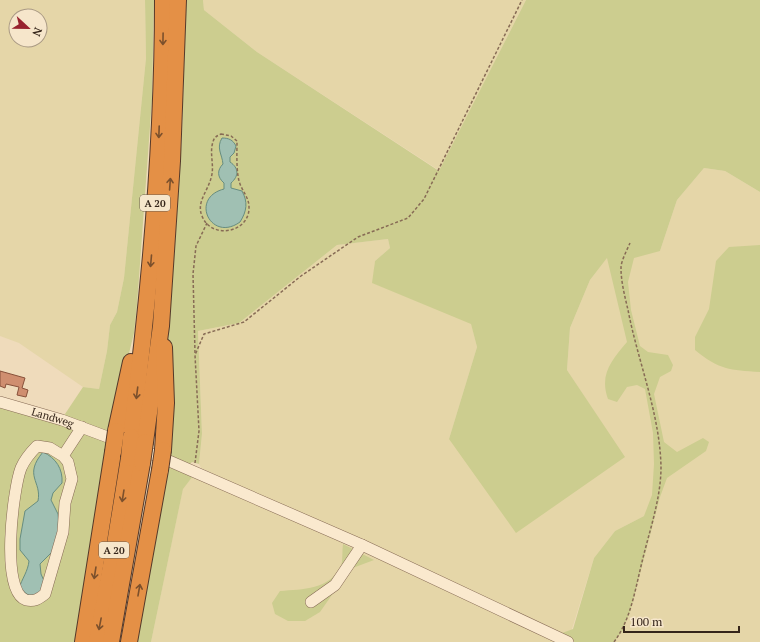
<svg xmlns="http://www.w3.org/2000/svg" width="760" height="642" font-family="'PT Serif',serif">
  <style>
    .farmland { fill: #e5d6a8; fill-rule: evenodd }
    .green { fill: #cccd8f }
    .water { fill: #a0c0b3; stroke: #678d80 }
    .building { fill: #cf8e6f; stroke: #87513a }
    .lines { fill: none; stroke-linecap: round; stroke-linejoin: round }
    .minor-casing { stroke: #876b55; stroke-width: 12 }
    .highway-casing { stroke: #54392a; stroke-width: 18 }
    .path { stroke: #876b55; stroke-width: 1.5; stroke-dasharray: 3 2; stroke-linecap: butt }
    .minor { stroke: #fae9ce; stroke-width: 11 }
    .highway { stroke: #e49046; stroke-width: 16 }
    .highway-bridge-casing { stroke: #54392a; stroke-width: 18; stroke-linecap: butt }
    .highway-bridge { stroke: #e49046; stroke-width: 16 }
    .oneway { stroke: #7b502c }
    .labels { text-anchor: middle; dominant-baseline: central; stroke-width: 3.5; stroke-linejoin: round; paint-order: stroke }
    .shield { fill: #f6e6cb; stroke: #6f5f4f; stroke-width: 1 }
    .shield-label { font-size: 10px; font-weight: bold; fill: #35251a }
    .street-label { font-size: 11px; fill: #35251a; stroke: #f6e6cb }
  </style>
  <rect width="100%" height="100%" fill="#efdbbb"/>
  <g class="farmland">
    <path d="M0,0h145l1,58 -22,220 -7,34 -7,13 -3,26 -8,38 -16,-2 -64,-44 -19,-7zM16,16h24v24h-24z"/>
    <polygon points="203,0 526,0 440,171 257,52 204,10"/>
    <polygon points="704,168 725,171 760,192 760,642 614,642 622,632 644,516 615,531 594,558 568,642 151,642 183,488 193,476 348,538 201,468 199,464 202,434 198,331 239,323 337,245 388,239 390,248 375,261 373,283 471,323 477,347 449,439 624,457 567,370 570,328 590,280 631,226 660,251 677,200"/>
  </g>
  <g class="green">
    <polygon points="145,0 154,0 152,99 137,305 134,333 109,435 63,417 83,387 99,389 107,351 110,325 117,312 124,278 146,58"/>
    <path d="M186,0h17l1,10 53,42 182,119 87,-171h234v192l-35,-21 -21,-3 -27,32 -17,51 -26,7 -6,24 3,28 9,36 8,6 20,3 5,10 -2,6 -11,6 -6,17 10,48 13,10 26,-14 6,4 -3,9 -39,27 -7,19 -30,115 -8,20 -8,10h-46l-14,-6 19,-7 21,-71 21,-27 29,-15 8,-21 2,-31 -1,-31 -8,-44 -8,-4 -10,2 -10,15 -9,-3c-9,-25 4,-39 19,-57l-20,-84 -17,22 -20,48 -3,42 58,87 -109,76 -67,-94 28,-92 -6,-23 -99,-41 3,-22 15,-13 -2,-9 -51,6 -98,78 -41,8 4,103 -3,30 -7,-2 -4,4 -22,-9 3,-55 -1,-62 14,-204z"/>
    <path d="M760,245v127c-30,-2 -41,-2 -65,-22v-13l14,-28 7,-48 13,-14z"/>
    <polygon points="0,406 72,428 108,442 80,620 74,642 0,642"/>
    <polygon points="164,463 193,476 183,489 151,642 132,642"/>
    <path d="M343,544l31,16 -24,9 -30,43 -15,9h-17l-13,-7 -3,-11 8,-12c23,-2 49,-1 61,-25 2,-5 1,-15 2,-22z"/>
  </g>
  <g class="water">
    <path d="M222,138c7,0 11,2 14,8l-2,7 -4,4v5c9,6 9,14 1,21v5l11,3c6,11 5,20 -2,31 -29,21 -51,-24 -16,-33v-6c-7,-6 -7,-13 -1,-19 -1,-10 -7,-16 -1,-26z"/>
    <path d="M43,452c13,6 20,17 19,31l-9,10 -2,7 7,14 1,13 -6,24 -13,13 1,10 4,9 -3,9 -11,5 -12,-9c3,-9 9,-17 10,-27l-9,-11v-11l5,-28 13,-10c4,-20 -15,-25 5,-49z"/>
  </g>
  <polygon class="building" points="0,371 25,378 22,388 28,390 26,397 17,395 19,387 6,384 5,388 0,386"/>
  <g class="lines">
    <defs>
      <g id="minor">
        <path id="s1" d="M0,402l62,18 59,22"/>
        <polyline points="139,449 167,460 362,545 568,642"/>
        <path d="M63,456l-13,-8 -13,-2c-7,7 -12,13 -16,22 -8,21 -21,124 5,132 8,2 13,-1 19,-6l18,-62 2,-29 7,-24 -4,-17 -5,-6 19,-29"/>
        <polyline points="311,602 335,585 362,545"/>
      </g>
      <g id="highway">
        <polyline points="116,431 131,362"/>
        <path d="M131,437c19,-145 32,-291 32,-437"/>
        <polyline points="145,442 161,326 172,161 178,0"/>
        <polyline points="163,450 166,403 164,347"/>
        <polyline points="83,642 113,452"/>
        <polyline points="97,642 115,544 129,458"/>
        <polyline points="111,642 142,463"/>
        <polyline points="129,642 160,470"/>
      </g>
    </defs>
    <use href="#minor" class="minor-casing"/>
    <use href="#highway" class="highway-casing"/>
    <g class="path">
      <path d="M221,134l10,2 6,5c0,12 -1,33 3,43 3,8 9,14 9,23 1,26 -38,33 -47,9 -6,-14 6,-25 9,-38 4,-11 -2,-25 2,-36 1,-5 4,-6 8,-8z"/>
      <polyline points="195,353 193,274 196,246 207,223"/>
      <polyline points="195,463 199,431 195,355 204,334 244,322 301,276 358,237 408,218 424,199 522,0"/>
      <path d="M614,642c17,-23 21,-52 28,-80 7,-30 19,-63 19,-95 -1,-53 -23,-105 -33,-157 -3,-13 -7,-28 -7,-42 0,-7 6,-18 9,-25"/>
    </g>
    <use href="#minor" class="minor"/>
    <use href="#highway" class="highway"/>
    <defs>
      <g id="highway-bridge">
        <polyline points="113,452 116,431"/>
        <polyline points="129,458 131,437"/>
        <polyline points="142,463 145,442"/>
        <polyline points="160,470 163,450"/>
      </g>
    </defs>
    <use href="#highway-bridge" class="highway-bridge-casing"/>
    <use href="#highway-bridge" class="highway-bridge"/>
  </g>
  <defs><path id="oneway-shaft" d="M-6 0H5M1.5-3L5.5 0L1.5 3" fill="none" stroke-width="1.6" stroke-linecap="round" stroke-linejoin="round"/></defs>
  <g class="oneway">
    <use href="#oneway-shaft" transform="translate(163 39) rotate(91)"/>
    <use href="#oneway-shaft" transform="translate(159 132) rotate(92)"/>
    <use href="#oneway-shaft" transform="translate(170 184) rotate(-86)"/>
    <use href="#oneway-shaft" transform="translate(151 261) rotate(95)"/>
    <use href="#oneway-shaft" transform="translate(137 393) rotate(97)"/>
    <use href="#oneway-shaft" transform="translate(123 496) rotate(99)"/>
    <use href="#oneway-shaft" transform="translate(95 573) rotate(99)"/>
    <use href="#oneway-shaft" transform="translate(139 590) rotate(-80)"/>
    <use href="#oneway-shaft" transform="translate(100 624) rotate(101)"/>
  </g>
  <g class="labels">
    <g class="shield">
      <rect x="140" y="195" width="30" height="16" rx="3"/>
      <rect x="99" y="542" width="30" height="16" rx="3"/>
    </g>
    <g class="shield-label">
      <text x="155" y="203">A 20</text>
      <text x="114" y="550">A 20</text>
    </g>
    <g class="street-label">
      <text stroke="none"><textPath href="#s1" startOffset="55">Landweg</textPath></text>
    </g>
  </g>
  <g transform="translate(28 28) rotate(112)"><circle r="19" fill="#f6e6cb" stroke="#a99984"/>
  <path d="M0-3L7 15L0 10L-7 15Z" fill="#98222e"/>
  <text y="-6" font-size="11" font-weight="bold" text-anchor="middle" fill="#35251a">N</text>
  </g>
  <path d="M624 626v6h115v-6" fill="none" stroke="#35251a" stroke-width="2"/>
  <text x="630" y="626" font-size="12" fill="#35251a" stroke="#f6e6cb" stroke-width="3" paint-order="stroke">100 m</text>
</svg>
